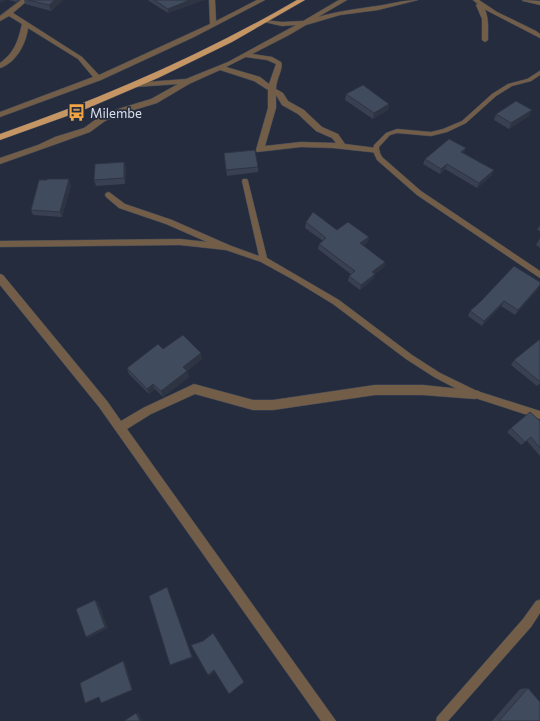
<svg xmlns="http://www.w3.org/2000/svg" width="540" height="721" font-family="Commissioner,sans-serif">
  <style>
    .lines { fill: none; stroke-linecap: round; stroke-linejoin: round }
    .service-casing { stroke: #41495a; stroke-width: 1 }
    .minor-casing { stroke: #41495a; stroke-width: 1 }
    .trunk-casing { stroke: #41495a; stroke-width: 1 }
    .service { fill: #725e48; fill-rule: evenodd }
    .minor { fill: #725e48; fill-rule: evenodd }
    .trunk { fill: #c59664; fill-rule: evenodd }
    .wall { fill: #384051 }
    .shaded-wall { fill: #2e3442 }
    .building { fill: #414b5e; stroke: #2e3442 }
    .labels { text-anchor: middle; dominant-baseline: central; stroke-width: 3.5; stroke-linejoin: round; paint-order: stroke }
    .far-poi-label { font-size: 13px; fill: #dae0ec; stroke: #242c3e; text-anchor: start }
  </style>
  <rect width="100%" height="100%" fill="#242c3e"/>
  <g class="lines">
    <defs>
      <g id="service">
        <polygon points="473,0 479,0 497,12 536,31 540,34 540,38 484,9"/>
        <polygon points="522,0 540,1 540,5 523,1"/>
        <polygon points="540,71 540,75 531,81 512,86 496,96 466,123 447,132 431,136 397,133 390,135 379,147 379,151 382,157 421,191 540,271 540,278 417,195 377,160 373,151 374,145 386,133 397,129 431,132 443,129 462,121 492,94 508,84 527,79"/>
        <polygon points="243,179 247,179 248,181 267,258 339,300 412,355 440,373 477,391 540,411 540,419 472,397 434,377 406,359 333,304 292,279 261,262 226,250 180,245 0,247 0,241 180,239 226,244 259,256 242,181"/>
        <polygon points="540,600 540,613 531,627 448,721 436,721 437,717 523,619 536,601"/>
      </g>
      <g id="minor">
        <path d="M21,0h7l-15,13 69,44 17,18 111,-51 -1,-24h6l1,21 41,-21h8l-71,37 -93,43 -101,37v-5l93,-35 -15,-18 -50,-31c-2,16 -12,35 -28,40v-5c15,-11 18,-22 22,-39l-13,-8 -9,5v-5z"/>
        <path d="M339,0h8l-29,17c20,-6 39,-8 59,-11 14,-2 27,-6 41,-6l-40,10 -38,5 -34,10 -17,10 -37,19 20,3 9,5c3,6 -5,17 -5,27l7,4 5,8 16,9 18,17 16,7 7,10 31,4 4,3 -1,2 -46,-5 -32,-1 -44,5 -1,-2 12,-42v-18l-14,-9 -34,-11 -31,14 -32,19 -33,10 -19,8 -15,11 -90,32v-6l38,-13 17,-8 29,-9 15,-11 19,-8 33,-10 27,-15 -42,3 -4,-2 1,-2 53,-4 42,-17 68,-37 -14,1 -18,-4v-2l18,2 21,-1zM246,57l21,3 9,4 -7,20 -9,-7 -34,-10zM276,95l6,10 16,9 18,17 16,7 4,5 -35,-1 -36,4 11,-38z"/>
        <path d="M479,3c11,6 9,26 9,37l-3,2 -3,-2v-21l-6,-14z"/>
        <polygon points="109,192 125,204 172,220 229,245 230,247 226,250 223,249 166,224 119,208 106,197 105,195 106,193"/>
        <polygon points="0,274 3,275 107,401 121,421 143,408 194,384 253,400 273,400 375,385 423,385 479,391 480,394 479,397 475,399 423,395 375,395 273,410 253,410 195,394 151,414 127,429 336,721 321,721 99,407 0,285"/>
      </g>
      <path id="trunk" d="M297,0h8l-73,42 -74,36 -77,33 -81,29v-6c103,-36 202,-79 297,-134z"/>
    </defs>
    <use href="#service" class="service-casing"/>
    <use href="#minor" class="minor-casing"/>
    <use href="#trunk" class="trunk-casing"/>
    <use href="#service" class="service"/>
    <use href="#minor" class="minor"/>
    <use href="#trunk" class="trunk"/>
  </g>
  <g class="wall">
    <polygon points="9,0 19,0 16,2"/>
    <polygon points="24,0 63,0 51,11 25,4"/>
    <polygon points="148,0 204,0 168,13 149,1"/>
    <polygon points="346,94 389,104 388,110 373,119 345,100"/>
    <polygon points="496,114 529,116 509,129 494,120"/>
    <polygon points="224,153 258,167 258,172 227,176"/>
    <polygon points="464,153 492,175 477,188 445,169 440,174 423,164 425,159"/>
    <polygon points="124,162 126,168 125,184 96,186 94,180"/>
    <polygon points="71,185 62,217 33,215 31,210"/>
    <polygon points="306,222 337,230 368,242 363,246 385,262 384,267 375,274 373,279 360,290 348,281 349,276 352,275 318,249 319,244 323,241 305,228"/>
    <polygon points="540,225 540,231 537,230"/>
    <polygon points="540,238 540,248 536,245"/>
    <polygon points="539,288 515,315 501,306 482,326 468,316 470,311"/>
    <polygon points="540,340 540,383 537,386 511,365 514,360"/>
    <polygon points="163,349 202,359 187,371 189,377 163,397 155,389 149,394 129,374 127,368"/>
    <polygon points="540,421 540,456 527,441 521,445 507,432 511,428"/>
    <polygon points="528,688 540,721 492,721 520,689"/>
  </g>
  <g class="shaded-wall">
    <polygon points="0,0 6,0 0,3"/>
    <polygon points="55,0 63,0 51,11 49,5"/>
    <polygon points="190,0 204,0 168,13 168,9"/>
    <polygon points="389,104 388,110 373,119 374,113"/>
    <polygon points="532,110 529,116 509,129 511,123"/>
    <polygon points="466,148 464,153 460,157 461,152"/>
    <polygon points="124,162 126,168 125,184 124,178"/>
    <polygon points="447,164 445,169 440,174 441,169"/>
    <polygon points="494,170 492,175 477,188 479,183"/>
    <polygon points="69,179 71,185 62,217 60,212"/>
    <polygon points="369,237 368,242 359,249 360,243"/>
    <polygon points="385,262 384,267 375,274 373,279 360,290 361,285 372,272"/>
    <polygon points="540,285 539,288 515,315 518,310"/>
    <polygon points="504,301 501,306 482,326 484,321"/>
    <polygon points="201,353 202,359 184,373 183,367"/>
    <polygon points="187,371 189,377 163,397 161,391"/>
    <polygon points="153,384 155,389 149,394 147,389"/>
    <polygon points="167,587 168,589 193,658 171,665 170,665"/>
    <polygon points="95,600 98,602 108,628 89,638 86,637"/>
    <polygon points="213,633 244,683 229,694"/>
    <polygon points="123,661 125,662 133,690 103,703 101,703"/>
    <polygon points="214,670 215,671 210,676 208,675"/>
    <polygon points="99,697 101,697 87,703 85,703"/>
    <polygon points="136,713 139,713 142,721 140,721"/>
  </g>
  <g class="building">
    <polygon points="28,0 55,0 49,5"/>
    <polygon points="154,0 190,0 168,9"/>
    <polygon points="363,85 389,104 374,113 346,94"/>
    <polygon points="516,101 532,110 511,123 496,114"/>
    <polygon points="449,139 466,148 461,152 494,170 479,183 447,164 441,169 425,159"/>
    <polygon points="255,150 258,167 226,170 224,153"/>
    <polygon points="124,162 124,178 94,180 95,164"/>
    <polygon points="47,179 69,179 60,212 31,210 39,180 47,180"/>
    <polygon points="313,212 337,230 348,222 369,237 360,243 385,262 372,272 375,274 361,285 349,276 355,271 319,244 326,238 306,222"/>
    <polygon points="514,266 540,282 540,285 518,310 504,301 484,321 470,311 481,301"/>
    <polygon points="183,335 201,353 183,367 187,371 161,391 153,384 147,389 127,368 158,344 163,349"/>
    <polygon points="540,339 540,382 514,360"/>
    <polygon points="530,412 540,421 540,448 531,437 525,442 511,428"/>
    <polygon points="167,587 192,657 170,665 149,596"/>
    <polygon points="95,600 105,627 86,637 76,609"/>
    <polygon points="213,633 244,682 229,694 214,670 208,675 191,645 203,641"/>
    <polygon points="123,661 132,690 101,703 99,697 85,703 80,683"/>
    <polygon points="528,688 540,702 540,721 499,721"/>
    <polygon points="136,713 140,721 124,721"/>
  </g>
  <defs>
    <symbol id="bus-bare" viewBox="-9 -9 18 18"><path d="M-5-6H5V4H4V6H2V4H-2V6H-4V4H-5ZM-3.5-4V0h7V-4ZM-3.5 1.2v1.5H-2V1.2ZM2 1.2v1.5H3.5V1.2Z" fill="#f3a442" stroke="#242c3e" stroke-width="2.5" paint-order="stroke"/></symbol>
  </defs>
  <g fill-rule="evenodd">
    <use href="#bus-bare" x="64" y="100" width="25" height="25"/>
  </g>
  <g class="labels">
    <g class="far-poi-label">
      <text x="90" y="113">Milembe</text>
    </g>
  </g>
</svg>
